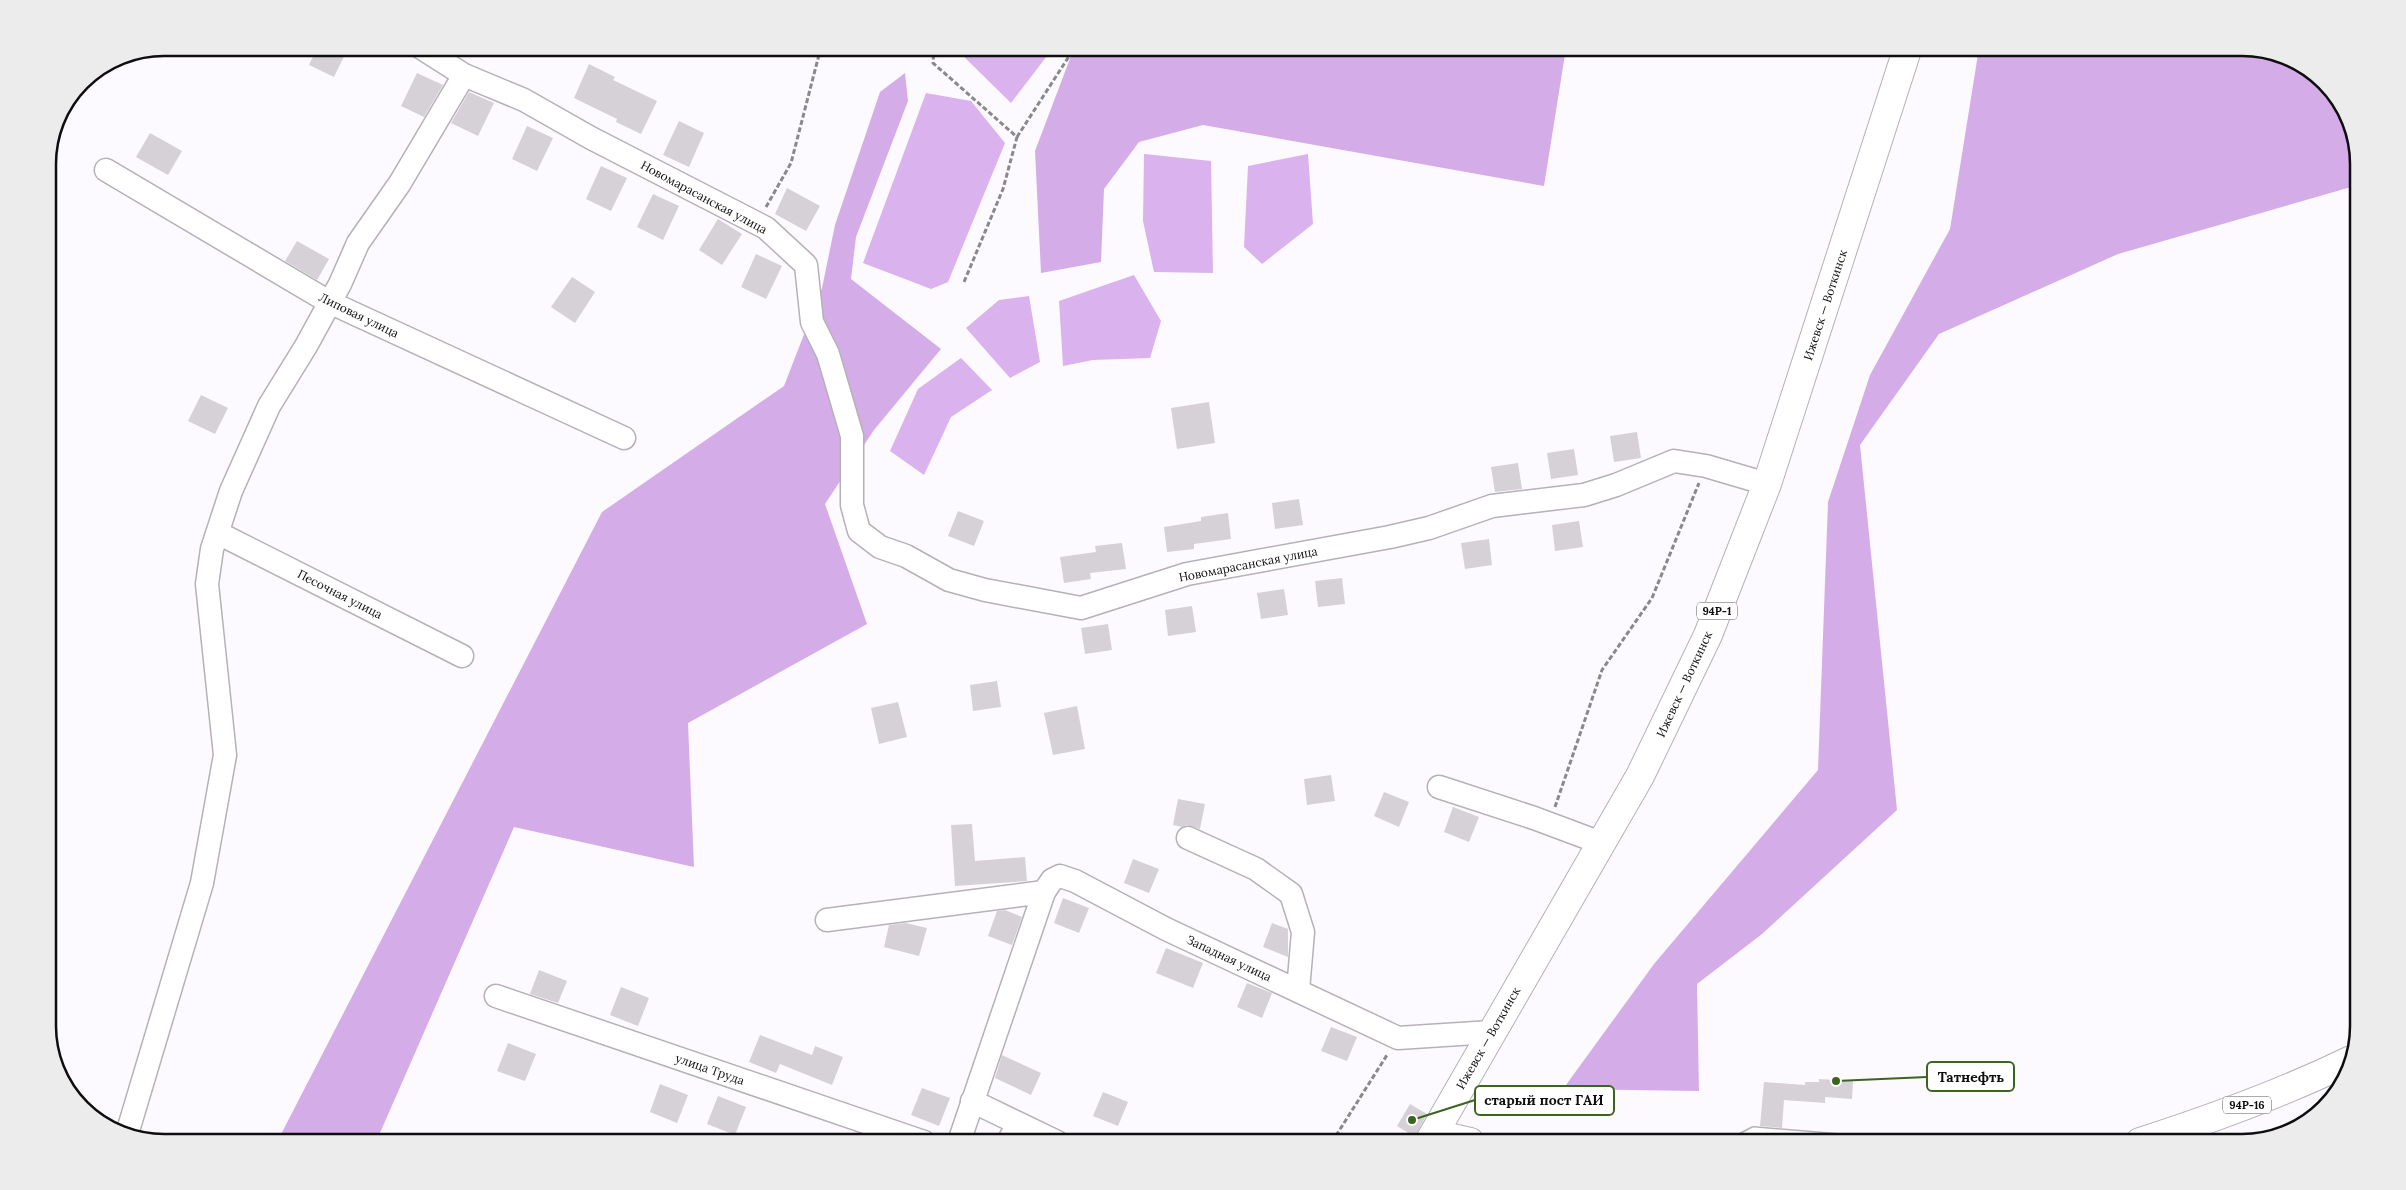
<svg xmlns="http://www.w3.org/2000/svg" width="2406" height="1190" font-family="Lora,serif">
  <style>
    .forest { fill: #d4ade8 }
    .water { fill: #dab2ed }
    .building { fill: #d5d1d7 }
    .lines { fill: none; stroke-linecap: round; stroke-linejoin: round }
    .service-casing { stroke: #b5b1b7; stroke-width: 14 }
    .minor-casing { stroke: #b5b1b7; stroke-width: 25 }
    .primary-casing { stroke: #b5b1b7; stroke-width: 30 }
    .path { stroke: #8a888c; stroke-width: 3; stroke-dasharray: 5 2.5; stroke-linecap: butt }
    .service { stroke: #fff; stroke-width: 11 }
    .minor { stroke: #fff; stroke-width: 22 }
    .primary { stroke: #fff; stroke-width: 28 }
    .labels { text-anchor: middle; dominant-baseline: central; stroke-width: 4; stroke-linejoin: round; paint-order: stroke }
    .shield { fill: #fff; stroke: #565657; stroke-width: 1 }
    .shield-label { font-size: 11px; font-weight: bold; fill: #0e0d0f }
    .street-label { font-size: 12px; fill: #0e0d0f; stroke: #fff }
    .rim { fill: none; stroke: #0e0d0f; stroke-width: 2.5 }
    .leader { fill: none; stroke: #3c641f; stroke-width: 2 }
    .callout-dot { fill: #3c641f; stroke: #fff; stroke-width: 2 }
    .callout { fill: #fff; stroke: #3c641f; stroke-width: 2 }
    .callout-label { font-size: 14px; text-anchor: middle; font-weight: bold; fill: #0e0d0f }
  </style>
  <rect width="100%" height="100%" fill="#fdfaff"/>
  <g class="forest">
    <polygon points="2242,47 2293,59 2339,100 2358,157 2358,185 2118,254 1939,334 1860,445 1897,810 1762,934 1697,984 1699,1091 1563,1089 1654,964 1818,770 1828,502 1870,375 1950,229 1979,48"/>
    <polygon points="1074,48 1074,47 1566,48 1544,186 1203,125 1139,142 1104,189 1101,262 1041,273 1035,151"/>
    <polygon points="905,73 908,101 856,237 851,279 941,349 874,430 825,504 867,624 688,723 694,867 514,827 376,1142 277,1142 602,512 784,386 822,288 835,225 880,92"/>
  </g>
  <g class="water">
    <polygon points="955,48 1053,48 1011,103"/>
    <polygon points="926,93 971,101 1005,143 948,282 931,289 863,263"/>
    <polygon points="1144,154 1211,161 1213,273 1154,272 1143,221"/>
    <polygon points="1308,154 1313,224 1262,264 1244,247 1248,166"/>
    <polygon points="1134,275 1161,321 1150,358 1093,360 1063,366 1059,301"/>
    <polygon points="1029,296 1040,362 1010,378 966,328 999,300"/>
    <polygon points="961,358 992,390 951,417 924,475 890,451 918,389"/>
  </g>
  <g class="building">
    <polygon points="317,48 348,48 334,77 309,65"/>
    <polygon points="589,64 615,77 613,80 657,101 641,134 616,122 617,119 574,98"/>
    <polygon points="417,73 443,85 424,117 401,106"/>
    <polygon points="469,92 494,103 478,136 451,123"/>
    <polygon points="679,121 704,133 689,167 663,155"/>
    <polygon points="527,126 553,138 537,171 512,159"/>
    <polygon points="150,133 182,151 168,175 136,157"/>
    <polygon points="601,166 627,178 611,211 586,199"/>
    <polygon points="787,188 820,206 806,231 775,214"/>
    <polygon points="653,194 679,206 663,240 637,227"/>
    <polygon points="718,219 742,234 722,265 699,250"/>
    <polygon points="297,241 329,259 317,280 285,261"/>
    <polygon points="756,254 782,266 766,299 741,287"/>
    <polygon points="572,277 595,292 575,323 551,307"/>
    <polygon points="201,395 228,408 215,434 188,421"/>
    <polygon points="1209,402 1215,443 1177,449 1171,408"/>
    <polygon points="1637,432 1641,458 1614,462 1610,436"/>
    <polygon points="1574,449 1578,475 1551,479 1547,453"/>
    <polygon points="1518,463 1522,489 1495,492 1491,467"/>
    <polygon points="1299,499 1303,525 1275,529 1272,503"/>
    <polygon points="958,511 984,521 974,546 948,536"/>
    <polygon points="1228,513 1231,539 1194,544 1194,549 1167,552 1164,527 1201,521 1201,517"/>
    <polygon points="1579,521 1583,547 1555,551 1552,525"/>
    <polygon points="1489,539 1492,565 1465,569 1461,543"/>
    <polygon points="1122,543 1126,569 1090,573 1091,579 1064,583 1060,557 1096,552 1095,546"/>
    <polygon points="1342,578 1345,604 1318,607 1315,581"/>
    <polygon points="1284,589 1288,615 1261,619 1257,593"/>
    <polygon points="1192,606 1196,632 1168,636 1165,610"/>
    <polygon points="1108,624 1112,650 1085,654 1081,628"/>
    <polygon points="997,681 1001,707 973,711 970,685"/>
    <polygon points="898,702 907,737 879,744 871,708"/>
    <polygon points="1077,706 1085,749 1053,755 1044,713"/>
    <polygon points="1331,775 1335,801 1307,805 1304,779"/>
    <polygon points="1384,792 1409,802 1399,827 1374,816"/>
    <polygon points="1178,799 1205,804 1200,829 1187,825 1182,827 1173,825"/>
    <polygon points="1453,807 1479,817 1469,842 1444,832"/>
    <polygon points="972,824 975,861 1025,857 1027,881 955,886 951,825"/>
    <polygon points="1133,859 1159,869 1149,893 1124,883"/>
    <polygon points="1063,898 1089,908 1079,933 1054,923"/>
    <polygon points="1005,910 1022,917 1012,945 988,936 997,911"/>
    <polygon points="906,923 927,928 919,956 884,947 889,925"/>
    <polygon points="1272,923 1288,929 1288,957 1263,947"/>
    <polygon points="1166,948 1203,963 1193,988 1156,973"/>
    <polygon points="539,970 567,981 558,1003 530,994"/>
    <polygon points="1247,983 1272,993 1262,1018 1237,1007"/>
    <polygon points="621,987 649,998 638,1026 610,1015"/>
    <polygon points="1331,1027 1357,1037 1347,1061 1321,1051"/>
    <polygon points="760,1035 812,1055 815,1046 843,1057 832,1085 780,1064 776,1073 749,1062"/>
    <polygon points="508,1043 536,1054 525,1081 497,1071"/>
    <polygon points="1002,1055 1041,1073 1031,1095 995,1078"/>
    <polygon points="1819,1079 1853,1081 1852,1099 1825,1097 1825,1103 1784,1100 1782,1128 1760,1126 1764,1082 1805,1085 1805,1082 1819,1082"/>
    <polygon points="660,1084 688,1095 677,1123 650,1112"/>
    <polygon points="922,1088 950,1098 939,1126 911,1115"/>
    <polygon points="1103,1092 1128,1102 1118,1126 1093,1116"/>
    <polygon points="718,1096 746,1107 735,1135 707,1124"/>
    <polygon points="1410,1104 1427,1114 1415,1137 1397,1126"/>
  </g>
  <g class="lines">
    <defs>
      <g id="service">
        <polyline points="1002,1142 1013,1121"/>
        <polyline points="1737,1142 1754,1133 1838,1140 1841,1142"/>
      </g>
      <g id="minor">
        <polyline points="420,47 464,75 524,100 591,138 766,228 806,265 812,322 828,354 852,436 852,505 859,531 880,547 906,556 949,580 985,590 1081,608 1187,574 1390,537 1429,528 1492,506 1584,495 1616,485 1674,461 1706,466 1767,484"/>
        <polyline points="106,170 329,302 624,438"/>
        <polyline points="218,533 462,656"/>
        <polyline points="1439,787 1534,818 1601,843"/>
        <polyline points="1188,838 1256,869 1291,894 1303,932 1298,990"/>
        <polyline points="827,920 1044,892"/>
        <polyline points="496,996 924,1142"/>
        <polyline points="972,1101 1057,1142"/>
        <polyline points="127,1134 202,883 225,755 207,584 212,549 231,491 269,406 306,346 340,284 358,243 400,183 464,75"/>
        <polyline points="959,1142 1044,892 1052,880 1060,876 1075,881 1166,929 1398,1038 1491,1032"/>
      </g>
      <g id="primary">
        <polyline points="1434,1134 1470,1142"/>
        <polyline points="1429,1142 1640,776 1708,635 1767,484 1908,47"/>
        <path d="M2140,1142c72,-23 143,-49 211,-82"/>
      </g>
    </defs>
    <use href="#service" class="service-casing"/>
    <use href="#minor" class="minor-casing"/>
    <use href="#primary" class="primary-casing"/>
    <g class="path">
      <polyline points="934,47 933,63 1017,137 1003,189 964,282"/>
      <polyline points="1017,137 1075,47"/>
      <polyline points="766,207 791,163 821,47"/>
      <polyline points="1555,807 1602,670 1652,598 1699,483"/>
      <polyline points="1332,1142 1387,1055"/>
    </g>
    <use href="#service" class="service"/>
    <use href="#minor" class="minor"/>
    <use href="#primary" class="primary"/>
  </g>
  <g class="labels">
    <g class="shield">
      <rect x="1697" y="602.5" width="40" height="17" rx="4"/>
      <rect x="2223" y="1096.5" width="48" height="17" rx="4"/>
    </g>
    <g class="shield-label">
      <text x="1717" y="611">94Р-1</text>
      <text x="2247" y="1105">94Р-16</text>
    </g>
    <g class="street-label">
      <text transform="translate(704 197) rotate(28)">Новомарасанская улица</text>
      <text transform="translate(1825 305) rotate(-72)">Ижевск — Воткинск</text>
      <text transform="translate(359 315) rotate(26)">Липовая улица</text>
      <text transform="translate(1248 564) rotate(-11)">Новомарасанская улица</text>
      <text transform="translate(340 594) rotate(27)">Песочная улица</text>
      <text transform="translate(1684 684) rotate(-65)">Ижевск — Воткинск</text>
      <text transform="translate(1229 958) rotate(25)">Западная улица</text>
      <text transform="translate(1488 1038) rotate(-60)">Ижевск — Воткинск</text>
      <text transform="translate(710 1069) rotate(19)">улица Труда</text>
    </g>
  </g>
  <path d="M0 0H2406V1190H0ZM164 56H2242A108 108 0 0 1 2350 164V1026A108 108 0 0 1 2242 1134H164A108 108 0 0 1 56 1026V164A108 108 0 0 1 164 56Z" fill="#ececec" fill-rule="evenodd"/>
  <path class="rim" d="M164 56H2242A108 108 0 0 1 2350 164V1026A108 108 0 0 1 2242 1134H164A108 108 0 0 1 56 1026V164A108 108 0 0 1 164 56Z"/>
  <path class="leader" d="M1836 1081L1927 1077M1412 1120L1475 1100"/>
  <g class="callout-dot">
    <circle cx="1836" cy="1081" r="5"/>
    <circle cx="1412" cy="1120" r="5"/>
  </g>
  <g class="callout">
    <rect x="1927" y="1062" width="87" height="29" rx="5"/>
    <rect x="1475" y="1086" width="139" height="29" rx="5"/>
  </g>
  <g class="callout-label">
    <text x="1971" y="1082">Татнефть</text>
    <text x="1544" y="1105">старый пост ГАИ</text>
  </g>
</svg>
